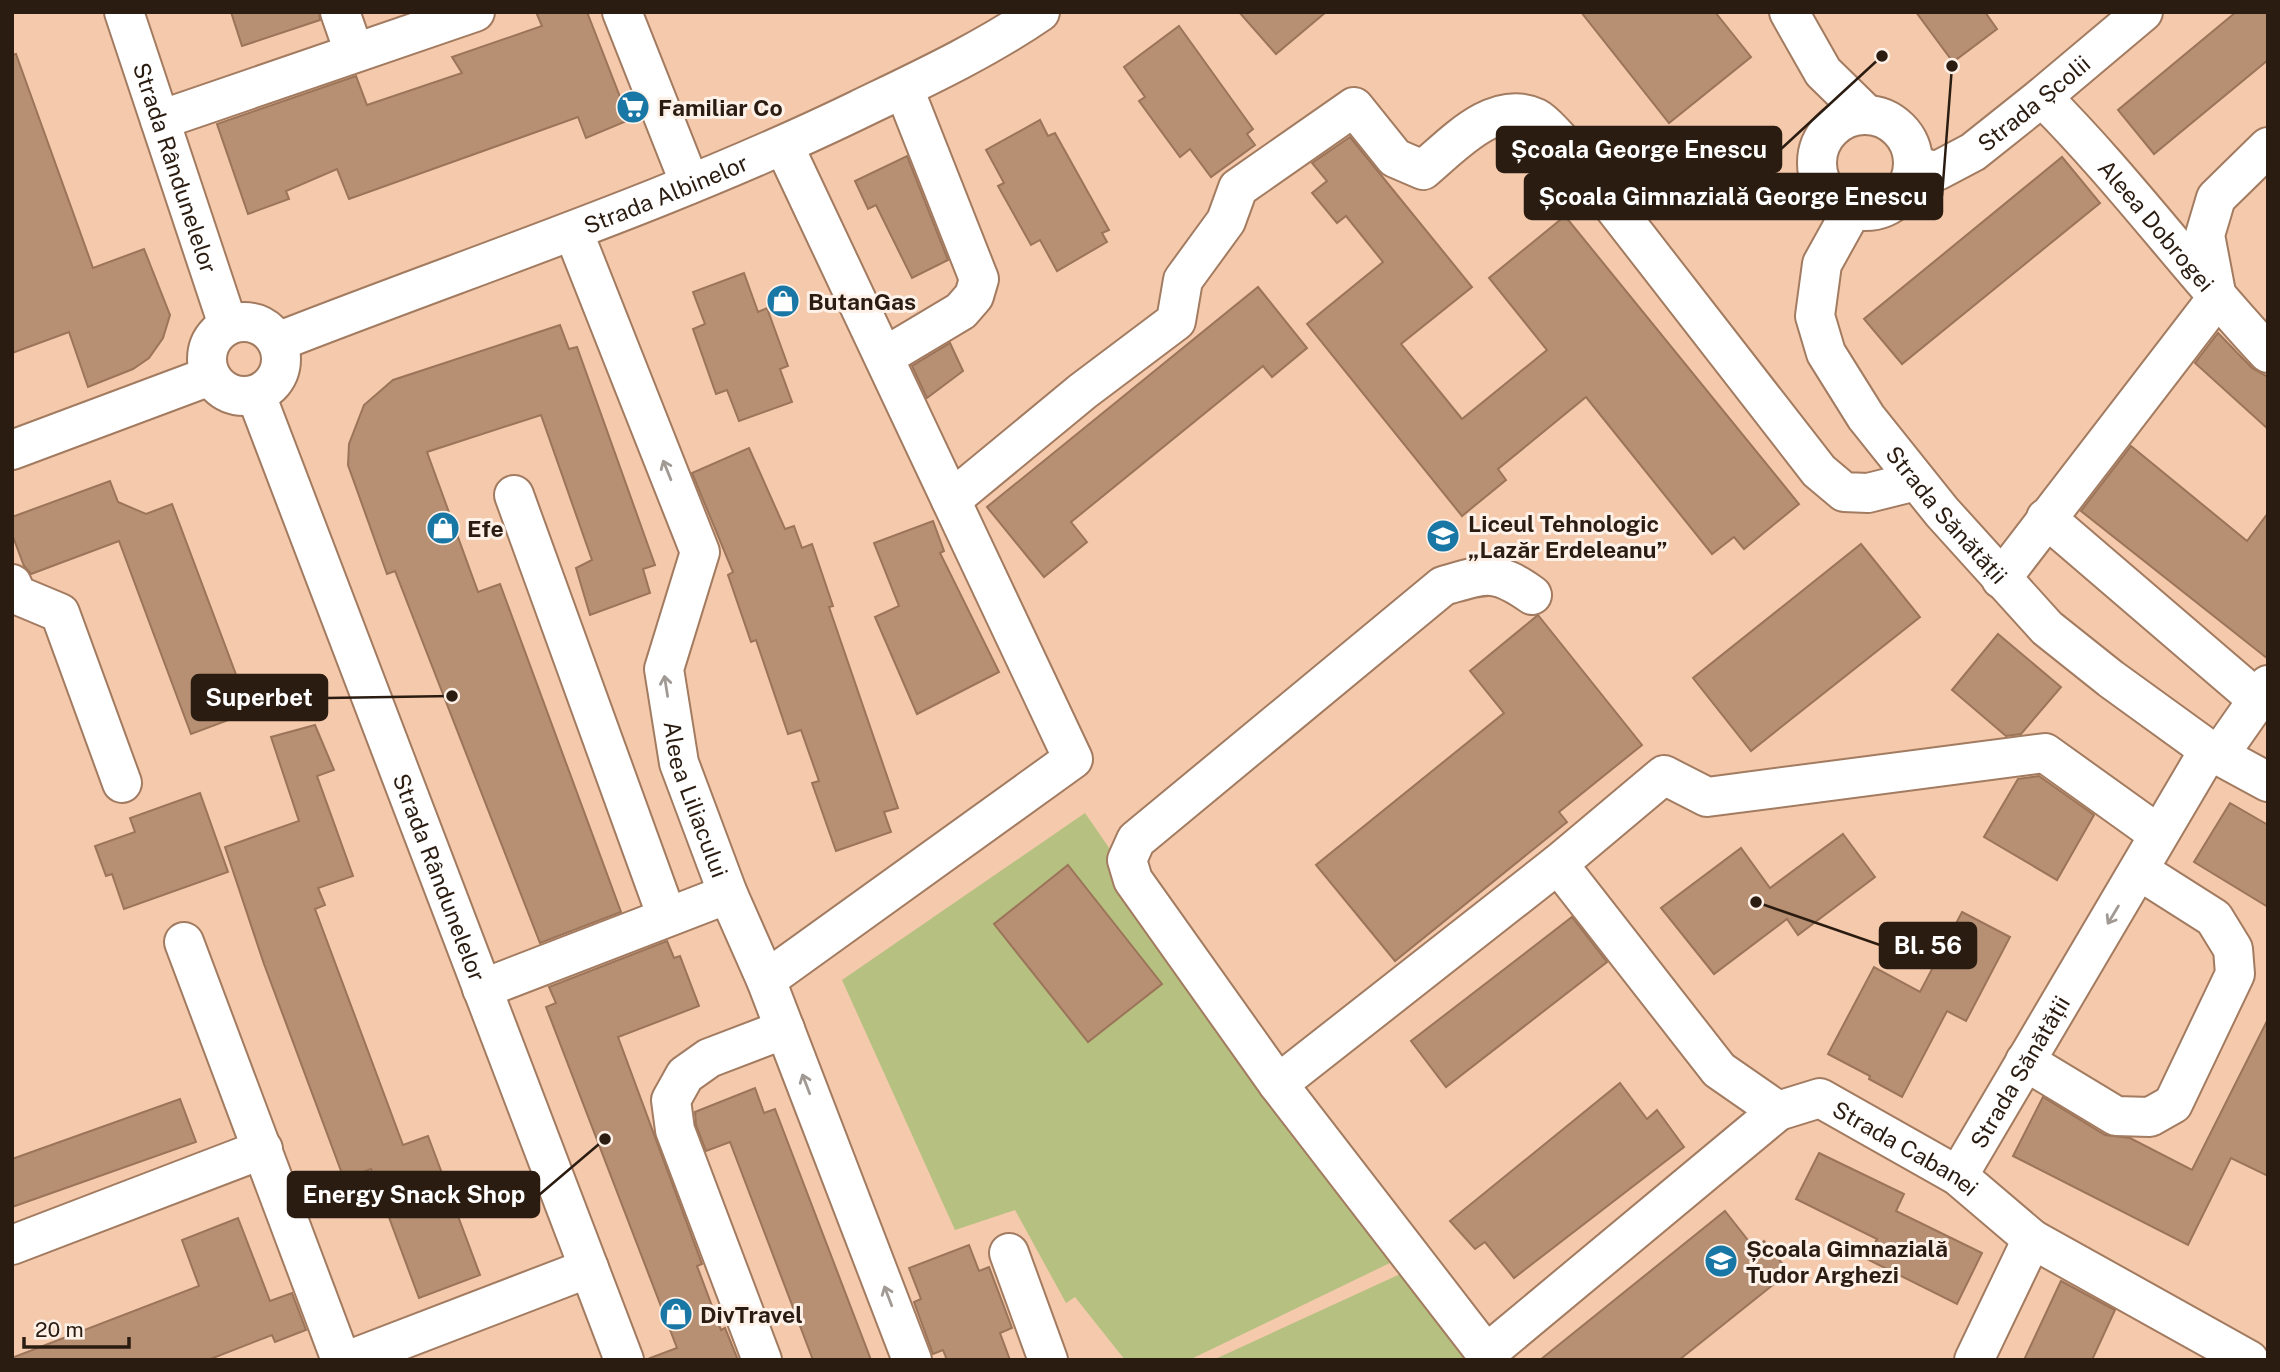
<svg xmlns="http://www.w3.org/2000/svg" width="2280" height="1372" font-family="'Public Sans',sans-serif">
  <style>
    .green { fill: #b6c080 }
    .building { fill: #b78f73; stroke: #9b7459; stroke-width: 2 }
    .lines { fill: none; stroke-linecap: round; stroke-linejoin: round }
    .minor-casing { stroke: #a27b60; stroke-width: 42 }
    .minor { stroke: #fff; stroke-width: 38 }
    .oneway { stroke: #a09994 }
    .labels { text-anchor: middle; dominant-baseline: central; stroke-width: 6; stroke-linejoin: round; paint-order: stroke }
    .street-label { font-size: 23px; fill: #2b1c11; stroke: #fef1e8 }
    .poi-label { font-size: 23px; font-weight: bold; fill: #2b1c11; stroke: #fef1e8; text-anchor: start }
    .leader { fill: none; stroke: #2b1c11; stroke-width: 2.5 }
    .callout-dot { fill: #2b1c11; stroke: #fef1e8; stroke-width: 2.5 }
    .callout { fill: #2b1c11; stroke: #2b1c11; stroke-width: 2.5 }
    .callout-label { font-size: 24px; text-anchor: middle; font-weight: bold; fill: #fff }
  </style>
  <rect width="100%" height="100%" fill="#f4c9ac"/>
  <g class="green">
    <polygon points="1085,813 1394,1261 1189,1360 1125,1360 1075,1297 1066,1303 1015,1210 955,1230 842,980"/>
    <polygon points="1409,1270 1479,1360 1213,1360"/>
  </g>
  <g class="building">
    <polygon points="231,12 319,12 320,20 242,46"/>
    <polygon points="536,12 587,12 629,120 586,138 578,117 349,199 337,169 286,191 289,199 248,214 217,124 356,76 367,105 462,73 452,57 542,26"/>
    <polygon points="1239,12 1326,12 1276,54"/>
    <polygon points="1581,12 1715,12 1751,57 1669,123"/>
    <polygon points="1916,12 1985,12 1997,29 1953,62"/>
    <polygon points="2236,12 2268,12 2268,60 2154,154 2118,110"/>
    <polygon points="1179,26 1253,129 1247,134 1255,145 1211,177 1190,149 1180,157 1139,101 1145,97 1124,67"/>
    <polygon points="16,54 93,268 144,249 170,315 163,338 149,358 133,369 88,387 69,332 12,353 12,55"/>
    <polygon points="1040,120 1048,136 1055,133 1109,230 1102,233 1107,242 1057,271 1040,240 1031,245 998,186 1004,183 986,150"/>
    <polygon points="1350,137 1472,287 1401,344 1462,419 1547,350 1489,278 1565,216 1799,504 1744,549 1734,537 1712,554 1586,397 1498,469 1506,480 1462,516 1307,324 1383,262 1346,216 1337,223 1312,193 1327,181 1312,163"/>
    <polygon points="907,156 948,260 912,278 876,205 868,209 855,181"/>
    <polygon points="2062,157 2100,203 1902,364 1864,319"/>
    <polygon points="744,273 758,312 767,308 788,366 780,369 792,402 739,421 727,390 716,394 693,329 705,324 693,292"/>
    <polygon points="1258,287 1307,348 1272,377 1263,366 1071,522 1087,542 1044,577 987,507"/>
    <polygon points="560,325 569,349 577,347 655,565 643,569 650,593 590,615 576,568 592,560 541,415 427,452 478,592 500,584 621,912 540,943 395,571 387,574 348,465 349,444 364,405 393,380"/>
    <polygon points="2218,333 2252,368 2268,377 2268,429 2195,363"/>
    <polygon points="950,343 963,371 927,398 912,366"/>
    <polygon points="2131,446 2247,541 2268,513 2268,659 2081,511"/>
    <polygon points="749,448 785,529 794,526 802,548 812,544 833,606 829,607 898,808 884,812 891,832 836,851 812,783 819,781 801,730 788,734 756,640 751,642 728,575 733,572 692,473"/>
    <polygon points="110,481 118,502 146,514 172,504 250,712 191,734 119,541 31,574 24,566 12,534 12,517"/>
    <polygon points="933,521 944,551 940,553 999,672 917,714 875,617 899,606 874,543"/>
    <polygon points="1861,544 1920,617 1751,751 1693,678"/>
    <polygon points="1538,615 1642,745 1559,812 1567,822 1395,961 1316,865 1504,713 1470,671"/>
    <polygon points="1998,634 2061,687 2021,734 2006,736 1952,690"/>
    <polygon points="315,725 334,770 317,776 353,876 318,888 325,905 315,909 403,1145 428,1136 480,1275 419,1298 371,1169 344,1179 264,964 225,847 299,821 271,737"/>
    <polygon points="2039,776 2094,815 2057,880 1984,837 2018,779"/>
    <polygon points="200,793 228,872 124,909 112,874 106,876 95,846 135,832 130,818"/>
    <polygon points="2230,803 2268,825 2268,907 2194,862"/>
    <polygon points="1843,834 1875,877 1798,935 1787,919 1714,974 1661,908 1741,848 1770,888"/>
    <polygon points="1068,865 1162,984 1088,1042 994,924"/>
    <polygon points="1962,912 2010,937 1966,1021 1947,1011 1902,1097 1869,1079 1870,1076 1828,1054 1874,967 1920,992"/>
    <polygon points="1572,917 1607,962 1446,1087 1411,1041"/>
    <polygon points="667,941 674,958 680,956 699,1006 618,1037 702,1264 697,1266 721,1330 725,1328 738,1360 651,1360 650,1358 677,1348 546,1007 556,1003 549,987"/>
    <polygon points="2268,1019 2268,1176 2231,1158 2188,1245 2013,1156 2043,1097 2105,1135 2130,1138 2192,1170"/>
    <polygon points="1620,1083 1647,1119 1657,1110 1684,1147 1514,1278 1485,1242 1475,1249 1450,1221"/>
    <polygon points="755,1088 764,1113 775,1109 871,1360 813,1360 730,1142 706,1151 696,1125 695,1112"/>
    <polygon points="180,1099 196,1142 12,1207 12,1159"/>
    <polygon points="1819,1153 1904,1194 1896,1211 1982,1253 1957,1304 1867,1259 1877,1239 1796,1199"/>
    <polygon points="1725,1211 1755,1249 1764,1241 1789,1272 1679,1360 1540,1360"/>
    <polygon points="238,1218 270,1301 292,1293 306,1330 275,1342 272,1335 208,1360 15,1360 14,1357 199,1286 182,1240"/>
    <polygon points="969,1245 979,1271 989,1267 1012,1328 1000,1333 1010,1360 947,1360 943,1350 933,1354 914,1302 921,1299 909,1268"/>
    <polygon points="2061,1281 2115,1310 2092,1360 2024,1360"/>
  </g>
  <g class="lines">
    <defs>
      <g id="minor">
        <path id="s1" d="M124,12l104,313"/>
        <polyline points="340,12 354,52"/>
        <polyline points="622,12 690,184"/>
        <polyline points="1789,12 1823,72 1867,115"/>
        <path id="s2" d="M2042,97c81,81 148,173 226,256"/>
        <circle cx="1865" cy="163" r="48"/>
        <polyline points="160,120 475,12"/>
        <path id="s3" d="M1914,166l23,5 36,-19 69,-55 101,-85"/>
        <path id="s4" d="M1852,210l-30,54 -7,52 11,37 40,64 76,95 105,116 64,51 98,71 59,32"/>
        <path id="s5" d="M573,231l127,321 -36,117 15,94 49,131 38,86 146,380"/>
        <circle cx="244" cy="359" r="37"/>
        <path id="s6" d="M277,342c194,-76 393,-141 581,-232 62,-30 125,-59 182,-98"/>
        <polyline points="884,357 961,311 974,296 979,279 904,89"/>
        <path id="s7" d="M256,395l368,965"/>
        <polyline points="12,450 210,376"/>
        <polyline points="514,495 667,917"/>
        <path d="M951,500l132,-109 93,-70 7,-41 43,-59 12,-33 116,-81 41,51 28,12c29,-24 71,-72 113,-52 10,5 33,33 42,43l241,310 25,21 24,1 48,-12"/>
        <polyline points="2046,518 2258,700"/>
        <polyline points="2001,579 2217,298 2205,235 2216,198 2268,147"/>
        <polyline points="12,584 17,595 60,613 122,783"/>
        <polyline points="2219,755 2268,685"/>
        <path id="s8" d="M2158,834l-113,-81 -338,44 -43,-22 -106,89 161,206 59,41 42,-13 138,78 74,63 217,121"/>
        <polyline points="184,942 341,1360"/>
        <polyline points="766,980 1073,759 784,146"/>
        <polyline points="482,989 728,894"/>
        <polyline points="2025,1061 2116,1116 2150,1117 2173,1104 2235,974 2233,949 2214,918 2140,871"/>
        <polyline points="1278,1084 1558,864"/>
        <path id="s9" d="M1958,1176l251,-426"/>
        <polyline points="12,1245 263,1149"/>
        <polyline points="1009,1253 1048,1360"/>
        <polyline points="1486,1354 1778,1111"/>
        <polyline points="349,1360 589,1268"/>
        <polyline points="762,1360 675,1130 671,1100 685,1075 709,1058 785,1029"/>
        <path d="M1491,1360l-213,-276 -145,-204 -6,-20 9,-20 307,-254c42,-12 51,-18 89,9"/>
        <polyline points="1974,1360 2032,1239"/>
      </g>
    </defs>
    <use href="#minor" class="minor-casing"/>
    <use href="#minor" class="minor"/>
  </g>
  <defs><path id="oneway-shaft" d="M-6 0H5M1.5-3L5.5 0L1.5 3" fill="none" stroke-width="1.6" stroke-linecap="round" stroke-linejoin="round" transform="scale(1.75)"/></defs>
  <g class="oneway">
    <use href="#oneway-shaft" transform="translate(667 470) rotate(-112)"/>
    <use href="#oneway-shaft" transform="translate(666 686) rotate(-99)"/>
    <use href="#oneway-shaft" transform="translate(2113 915) rotate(121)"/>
    <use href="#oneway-shaft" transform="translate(806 1084) rotate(-111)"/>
    <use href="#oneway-shaft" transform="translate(888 1296) rotate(-111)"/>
  </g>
  <defs>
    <symbol id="supermarket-disc" viewBox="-11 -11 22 22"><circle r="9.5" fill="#1877a4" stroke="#fef1e8"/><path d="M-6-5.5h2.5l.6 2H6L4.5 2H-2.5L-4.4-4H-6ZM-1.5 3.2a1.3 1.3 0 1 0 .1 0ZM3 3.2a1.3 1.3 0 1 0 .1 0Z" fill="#fff"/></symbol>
    <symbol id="shop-disc" viewBox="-11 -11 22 22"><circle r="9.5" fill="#1877a4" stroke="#fef1e8"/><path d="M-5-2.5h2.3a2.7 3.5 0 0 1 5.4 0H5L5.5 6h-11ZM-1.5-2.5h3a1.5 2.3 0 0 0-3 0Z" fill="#fff"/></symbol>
    <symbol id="school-disc" viewBox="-11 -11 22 22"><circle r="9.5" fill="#1877a4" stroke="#fef1e8"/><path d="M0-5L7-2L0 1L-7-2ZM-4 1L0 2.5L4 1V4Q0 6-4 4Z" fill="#fff"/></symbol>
  </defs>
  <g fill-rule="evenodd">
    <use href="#supermarket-disc" x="614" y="88" width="38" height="38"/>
    <use href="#shop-disc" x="764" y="282" width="38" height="38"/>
    <use href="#shop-disc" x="424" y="509" width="38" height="38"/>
    <use href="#school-disc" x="1424" y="517" width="38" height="38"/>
    <use href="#school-disc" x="1702" y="1242" width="38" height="38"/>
    <use href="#shop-disc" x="657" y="1295" width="38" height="38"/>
  </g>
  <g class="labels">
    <g class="street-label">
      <text stroke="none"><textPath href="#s3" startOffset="142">Strada Școlii</textPath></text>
      <text stroke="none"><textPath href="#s1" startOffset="164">Strada Rândunelelor</textPath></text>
      <text stroke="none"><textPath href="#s6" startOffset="416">Strada Albinelor</textPath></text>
      <text stroke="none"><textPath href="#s2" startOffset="172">Aleea Dobrogei</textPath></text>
      <text stroke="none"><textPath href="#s4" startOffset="355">Strada Sănătății</textPath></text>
      <text stroke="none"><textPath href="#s5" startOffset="602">Aleea Liliacului</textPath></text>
      <text stroke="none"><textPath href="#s7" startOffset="516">Strada Rândunelelor</textPath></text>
      <text stroke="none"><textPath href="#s9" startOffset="121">Strada Sănătății</textPath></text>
      <text stroke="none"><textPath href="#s8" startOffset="1143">Strada Cabanei</textPath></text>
    </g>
    <g class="poi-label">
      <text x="658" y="107">Familiar Co</text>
      <text x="808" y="301">ButanGas</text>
      <text x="1468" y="523">Liceul Tehnologic<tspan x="1468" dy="26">„Lazăr Erdeleanu”</tspan></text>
      <text x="467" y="528">Efe</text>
      <text x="1746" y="1248">Școala Gimnazială<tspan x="1746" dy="26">Tudor Arghezi</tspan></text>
      <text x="700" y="1314">DivTravel</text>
    </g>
  </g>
  <path class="leader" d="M1882 56L1781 149M1952 66L1942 196M452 696L327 698M1756 902L1880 945M605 1139L539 1195"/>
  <g class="callout-dot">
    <circle cx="1882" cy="56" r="7"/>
    <circle cx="1952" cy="66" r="7"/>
    <circle cx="452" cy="696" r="7"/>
    <circle cx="1756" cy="902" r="7"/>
    <circle cx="605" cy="1139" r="7"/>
  </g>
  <g class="callout">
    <rect x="1497" y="127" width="284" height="45" rx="7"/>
    <rect x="1525" y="174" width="417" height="45" rx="7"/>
    <rect x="192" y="675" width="135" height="45" rx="7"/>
    <rect x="1880" y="923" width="96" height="45" rx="7"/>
    <rect x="288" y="1172" width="251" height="45" rx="7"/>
  </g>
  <g class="callout-label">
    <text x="1639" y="158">Școala George Enescu</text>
    <text x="1733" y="205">Școala Gimnazială George Enescu</text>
    <text x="259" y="706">Superbet</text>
    <text x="1928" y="954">Bl. 56</text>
    <text x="414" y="1203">Energy Snack Shop</text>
  </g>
  <rect width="2280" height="1372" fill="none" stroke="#2b1c11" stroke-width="28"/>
  <path d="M24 1337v10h105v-10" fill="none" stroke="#2b1c11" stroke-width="3.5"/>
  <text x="35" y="1337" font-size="21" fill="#2b1c11" stroke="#fef1e8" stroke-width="5" paint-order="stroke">20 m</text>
</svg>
